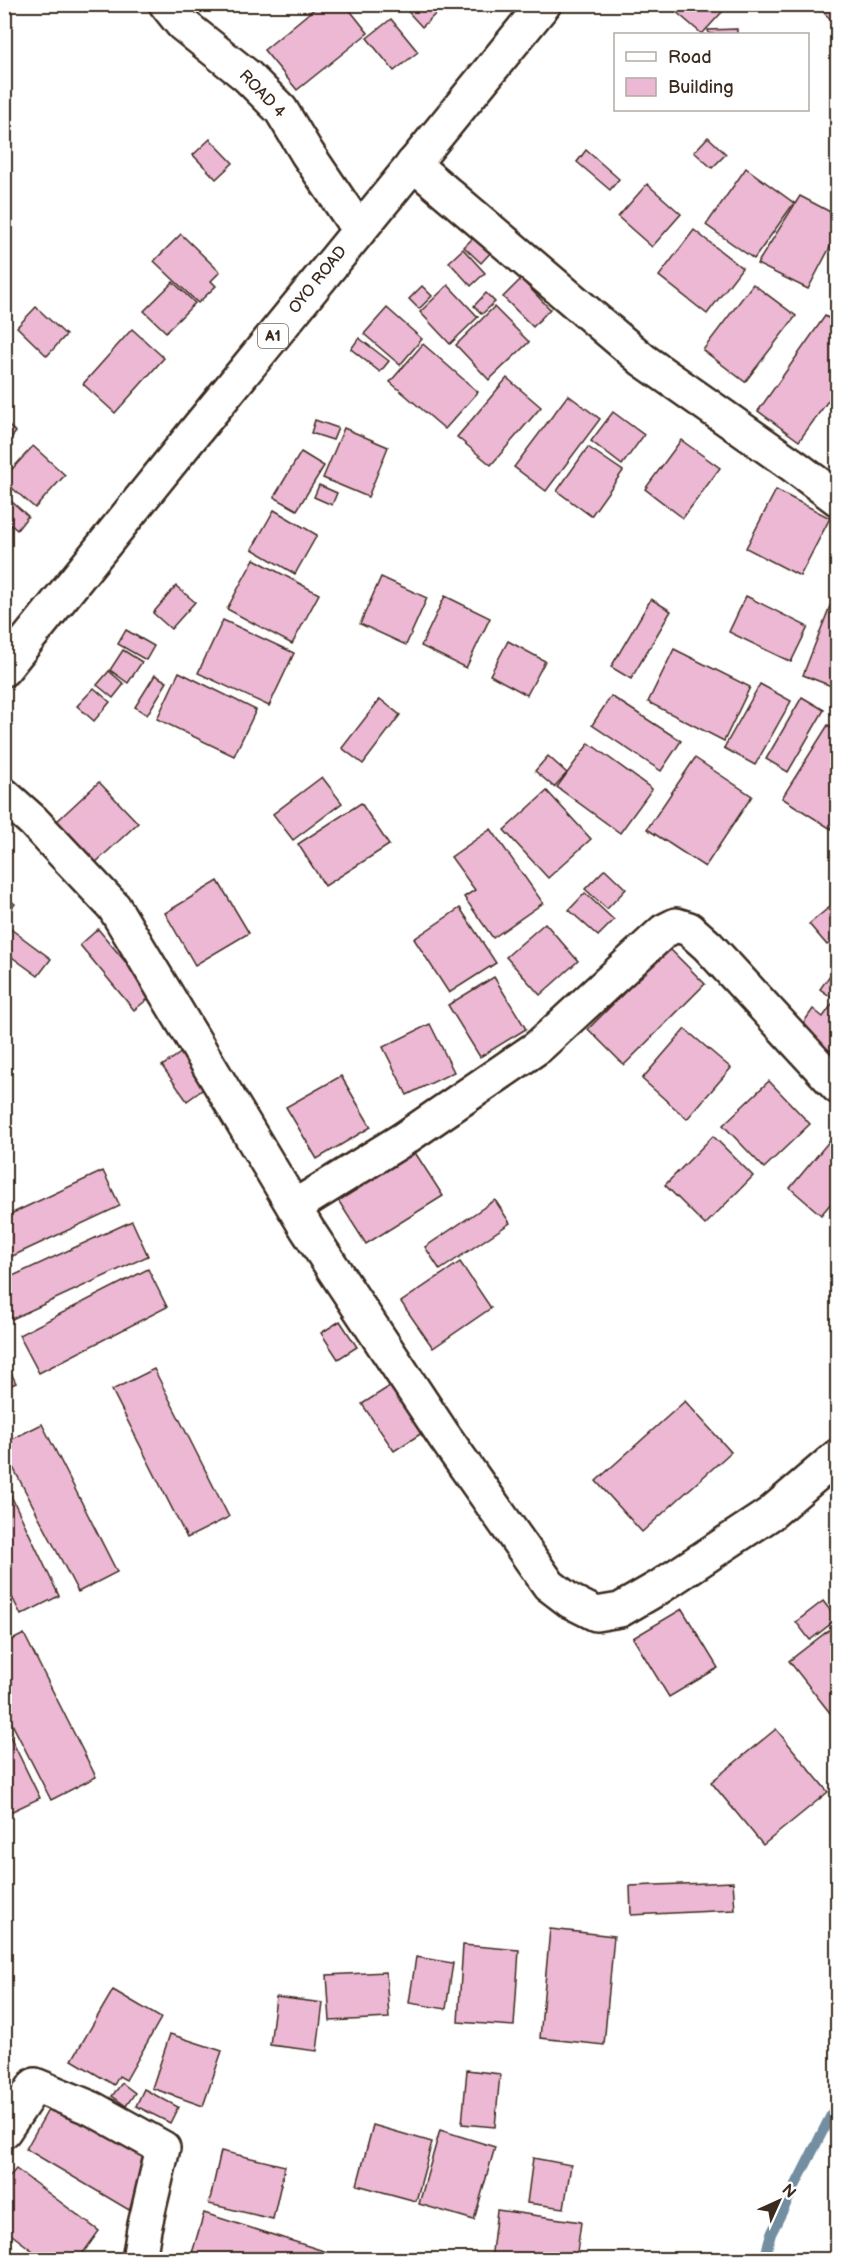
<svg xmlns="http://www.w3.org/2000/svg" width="842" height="2264" font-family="'Balsamiq Sans',sans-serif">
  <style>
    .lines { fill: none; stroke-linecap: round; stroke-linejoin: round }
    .stream { stroke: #728ea0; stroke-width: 10 }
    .building { fill: #edb8d4; stroke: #3b2a1e; stroke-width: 1.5 }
    .minor-casing { stroke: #3b2a1e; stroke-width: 38 }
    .highway-casing { stroke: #3b2a1e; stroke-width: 38 }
    .minor { stroke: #fff; stroke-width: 33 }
    .highway { stroke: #fff; stroke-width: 33 }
    .labels { text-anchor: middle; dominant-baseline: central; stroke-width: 4.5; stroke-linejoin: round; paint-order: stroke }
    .shield { fill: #fff; stroke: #766a62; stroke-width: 1.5 }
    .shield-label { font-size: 15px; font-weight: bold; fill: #3b2a1e }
    .street-label { font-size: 16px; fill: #3b2a1e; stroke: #fff }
  </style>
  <rect width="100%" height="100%" fill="#fff"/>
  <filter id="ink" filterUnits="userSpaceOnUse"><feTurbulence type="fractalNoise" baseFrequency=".0167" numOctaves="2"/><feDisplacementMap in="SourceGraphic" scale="12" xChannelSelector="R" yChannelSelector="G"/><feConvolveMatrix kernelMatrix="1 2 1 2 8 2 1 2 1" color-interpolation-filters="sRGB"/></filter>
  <g filter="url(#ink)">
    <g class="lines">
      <polyline class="stream" points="764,2260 771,2234 838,2101"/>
    </g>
    <g class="building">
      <polygon points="320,4 345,4 368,33 297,90 264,50"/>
      <polygon points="401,4 446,4 422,27"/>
      <polygon points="667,4 716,4 723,11 702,34"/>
      <polygon points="816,4 838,4 838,16 832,21"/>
      <polygon points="391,19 418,52 394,71 367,38"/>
      <polygon points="737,29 737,34 709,34 708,30"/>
      <polygon points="708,137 726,154 712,168 694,152"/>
      <polygon points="210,139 233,163 216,179 193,155"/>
      <polygon points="586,150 619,179 610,190 577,162"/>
      <polygon points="746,168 794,203 754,259 706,225"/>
      <polygon points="647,184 681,214 652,247 618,217"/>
      <polygon points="800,196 838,216 838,232 808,289 757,264"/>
      <polygon points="694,230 742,268 707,314 659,276"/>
      <polygon points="181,234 220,272 211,281 216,286 198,303 154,261"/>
      <polygon points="477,234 493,250 481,263 464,247"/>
      <polygon points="463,249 485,273 471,286 449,262"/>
      <polygon points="521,279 550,309 533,327 503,297"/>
      <polygon points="173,282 195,303 166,332 144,311"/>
      <polygon points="753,284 796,316 745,382 703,350"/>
      <polygon points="448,285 478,317 450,344 420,312"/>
      <polygon points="422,286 432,296 419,309 409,299"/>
      <polygon points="486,293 495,302 482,314 474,306"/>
      <polygon points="36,307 66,335 47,356 17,327"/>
      <polygon points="494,307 529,342 489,380 456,345"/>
      <polygon points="387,308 422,339 400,365 364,334"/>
      <polygon points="825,316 838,324 838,387 799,441 758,411"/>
      <polygon points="132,329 164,358 115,413 83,384"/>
      <polygon points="359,338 389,361 380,372 351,349"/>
      <polygon points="423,344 478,392 445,429 390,382"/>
      <polygon points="507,378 541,407 491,465 457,437"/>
      <polygon points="568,395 600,419 546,491 514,467"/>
      <polygon points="613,412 644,435 622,465 591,441"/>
      <polygon points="315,420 338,428 333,440 311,433"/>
      <polygon points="4,422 16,432 4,446"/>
      <polygon points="344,428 388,447 368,497 323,478"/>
      <polygon points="681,440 720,468 683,518 645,489"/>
      <polygon points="33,446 65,475 35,508 4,481 4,478"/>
      <polygon points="588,447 623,471 591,516 557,491"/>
      <polygon points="301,452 324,466 297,510 274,497"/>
      <polygon points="319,485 337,493 332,505 314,497"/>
      <polygon points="776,490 830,518 800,576 746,548"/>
      <polygon points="11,501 28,516 17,530 4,519 4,508"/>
      <polygon points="274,510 317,535 295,574 252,549"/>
      <polygon points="254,559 319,594 292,644 227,609"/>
      <polygon points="381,577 427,598 406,645 360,624"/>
      <polygon points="176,586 195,602 171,629 153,613"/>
      <polygon points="445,596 490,618 466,668 421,646"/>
      <polygon points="746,596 808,627 791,662 729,632"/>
      <polygon points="651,599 671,611 631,679 611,667"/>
      <polygon points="830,606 838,609 838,679 834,687 803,675"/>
      <polygon points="223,620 294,653 269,706 198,673"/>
      <polygon points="126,630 154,646 146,660 118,644"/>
      <polygon points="508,641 545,661 527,695 490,675"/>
      <polygon points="674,649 750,687 724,741 648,702"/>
      <polygon points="123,650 142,662 128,683 110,670"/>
      <polygon points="109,671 124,684 113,698 97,685"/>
      <polygon points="179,672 256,710 234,756 157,719"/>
      <polygon points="155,675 167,682 147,715 135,707"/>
      <polygon points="760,684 791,701 755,765 724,748"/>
      <polygon points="94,688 110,702 94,721 77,706"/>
      <polygon points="611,696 681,741 661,771 592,725"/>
      <polygon points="802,697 824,710 788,772 766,759"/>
      <polygon points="380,699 400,715 363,764 342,748"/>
      <polygon points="828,725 838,731 838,818 831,829 782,798"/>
      <polygon points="589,743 652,789 620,833 557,787"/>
      <polygon points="548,756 567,773 554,787 535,771"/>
      <polygon points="695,758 752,796 705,867 647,829"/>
      <polygon points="322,777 342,803 293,840 273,814"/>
      <polygon points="99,782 138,823 93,865 55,823"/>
      <polygon points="547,791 591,839 548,878 504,830"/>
      <polygon points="361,803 389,845 325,886 298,844"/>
      <polygon points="491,829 543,903 493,938 464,897 475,890 451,857"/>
      <polygon points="605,869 626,889 607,909 585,889"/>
      <polygon points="218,881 249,933 195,965 165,913"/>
      <polygon points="585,893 614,920 598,936 569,910"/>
      <polygon points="4,895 15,904 4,916"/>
      <polygon points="838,900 838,937 827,945 809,924"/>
      <polygon points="460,908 496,963 449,993 414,939"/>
      <polygon points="545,923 578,961 540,995 506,957"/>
      <polygon points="8,927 51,959 38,976 9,955 4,961 4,932"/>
      <polygon points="98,929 153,995 134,1010 80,945"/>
      <polygon points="669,948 705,984 624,1065 588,1029"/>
      <polygon points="838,964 838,1056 799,1029 813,1009 823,1017 835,1000 820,989"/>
      <polygon points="494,977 526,1029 480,1057 448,1005"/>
      <polygon points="430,1024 454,1072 407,1095 383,1047"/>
      <polygon points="685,1029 731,1068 687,1119 642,1079"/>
      <polygon points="182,1052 206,1087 187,1101 162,1066"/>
      <polygon points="341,1076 371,1127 317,1159 286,1107"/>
      <polygon points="769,1081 810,1124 764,1168 723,1125"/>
      <polygon points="836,1133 838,1135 838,1195 821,1215 790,1188"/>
      <polygon points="713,1136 753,1176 705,1225 665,1185"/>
      <polygon points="414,1151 443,1196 366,1244 338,1200"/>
      <polygon points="103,1171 120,1206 4,1260 4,1217"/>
      <polygon points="495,1200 510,1223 440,1270 425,1247"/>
      <polygon points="132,1221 148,1256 12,1319 4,1303 4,1280"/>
      <polygon points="460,1262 491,1308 433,1348 401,1302"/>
      <polygon points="148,1269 167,1307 39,1373 19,1335"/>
      <polygon points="340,1321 357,1347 338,1359 321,1333"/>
      <polygon points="4,1358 16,1383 4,1388"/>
      <polygon points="154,1369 229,1517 187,1538 112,1390"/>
      <polygon points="390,1386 422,1433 394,1451 362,1404"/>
      <polygon points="685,1401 731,1452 642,1532 596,1481"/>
      <polygon points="42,1424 117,1572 78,1592 4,1450 4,1443"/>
      <polygon points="4,1481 59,1596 21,1615 4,1581"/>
      <polygon points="823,1601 837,1619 810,1640 796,1622"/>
      <polygon points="682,1609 718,1668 669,1697 633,1638"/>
      <polygon points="838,1623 838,1723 789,1661"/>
      <polygon points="24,1634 96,1777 51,1800 4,1708 4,1644"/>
      <polygon points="4,1724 40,1798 4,1815"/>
      <polygon points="776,1729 828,1792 763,1845 711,1782"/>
      <polygon points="733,1882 735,1910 631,1915 630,1886"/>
      <polygon points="550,1929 614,1936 604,2045 540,2038"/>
      <polygon points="463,1945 519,1950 514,2026 458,2022"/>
      <polygon points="416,1957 453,1963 446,2009 409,2003"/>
      <polygon points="386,1972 389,2018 330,2021 327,1975"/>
      <polygon points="113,1990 161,2018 126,2080 119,2076 114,2085 72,2060"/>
      <polygon points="276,1997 323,2003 317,2051 270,2045"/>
      <polygon points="170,2034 222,2051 203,2106 152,2088"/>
      <polygon points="467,2070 500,2074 495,2127 462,2124"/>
      <polygon points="122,2083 135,2093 126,2106 112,2096"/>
      <polygon points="144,2089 178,2107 170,2123 136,2106"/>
      <polygon points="52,2103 156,2163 129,2210 26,2149"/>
      <polygon points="373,2125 432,2142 416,2201 357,2185"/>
      <polygon points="440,2130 495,2147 474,2220 419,2204"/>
      <polygon points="221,2151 285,2166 273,2219 209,2204"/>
      <polygon points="533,2158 571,2165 564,2208 527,2203"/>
      <polygon points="16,2169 99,2231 78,2260 45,2260 4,2229 4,2183"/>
      <polygon points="497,2210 581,2222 576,2260 491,2260"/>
      <polygon points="204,2213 327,2252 325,2260 190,2260"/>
    </g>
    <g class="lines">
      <defs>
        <g id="minor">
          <polyline points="166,4 182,24 247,76 281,110 307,153 359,230"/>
          <polyline points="413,164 643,360 794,466 838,499"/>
          <polyline points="4,795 33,821 114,907 307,1229 444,1436 549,1585 570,1601 596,1614 620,1610 658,1588 770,1514 838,1456"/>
          <polyline points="294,1207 402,1140 538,1047 664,931 676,925 689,929 708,946 838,1087"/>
          <polyline points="4,2131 35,2085 93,2109 163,2148 144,2229 139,2260"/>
        </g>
        <polyline id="highway" points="4,669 194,433 544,4"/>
      </defs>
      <use href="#minor" class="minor-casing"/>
      <use href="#highway" class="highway-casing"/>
      <use href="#minor" class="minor"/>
      <use href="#highway" class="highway"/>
    </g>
  </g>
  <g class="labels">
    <rect class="shield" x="258" y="324" width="30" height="24" rx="4.5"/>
    <g class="shield-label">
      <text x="273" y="336">A1</text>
    </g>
    <g class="street-label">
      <text transform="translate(262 94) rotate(46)">ROAD 4</text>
      <text transform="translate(318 280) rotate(-51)">OYO ROAD</text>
    </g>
  </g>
  <rect width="842" height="2264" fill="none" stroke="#fff" stroke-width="24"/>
  <rect x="12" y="12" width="818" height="2240" fill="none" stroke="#3b2a1e" stroke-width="2" filter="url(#ink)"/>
  <rect x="614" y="33" width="195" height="78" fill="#ffffff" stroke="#b1aaa5" stroke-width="1.5"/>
  <rect x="626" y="52" width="30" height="9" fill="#ffffff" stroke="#b1aaa5" stroke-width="1.5"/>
  <text x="668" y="63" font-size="18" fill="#3b2a1e">Road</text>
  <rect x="626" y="78" width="30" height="18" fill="#edb8d4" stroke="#b1aaa5" stroke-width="1.5"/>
  <text x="668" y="93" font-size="18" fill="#3b2a1e">Building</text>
  <g transform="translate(779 2201) rotate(45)" stroke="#ffffff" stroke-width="4.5" paint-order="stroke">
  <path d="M0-4.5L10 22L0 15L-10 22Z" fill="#3b2a1e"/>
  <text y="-9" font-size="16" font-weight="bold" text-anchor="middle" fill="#3b2a1e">N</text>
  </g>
</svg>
